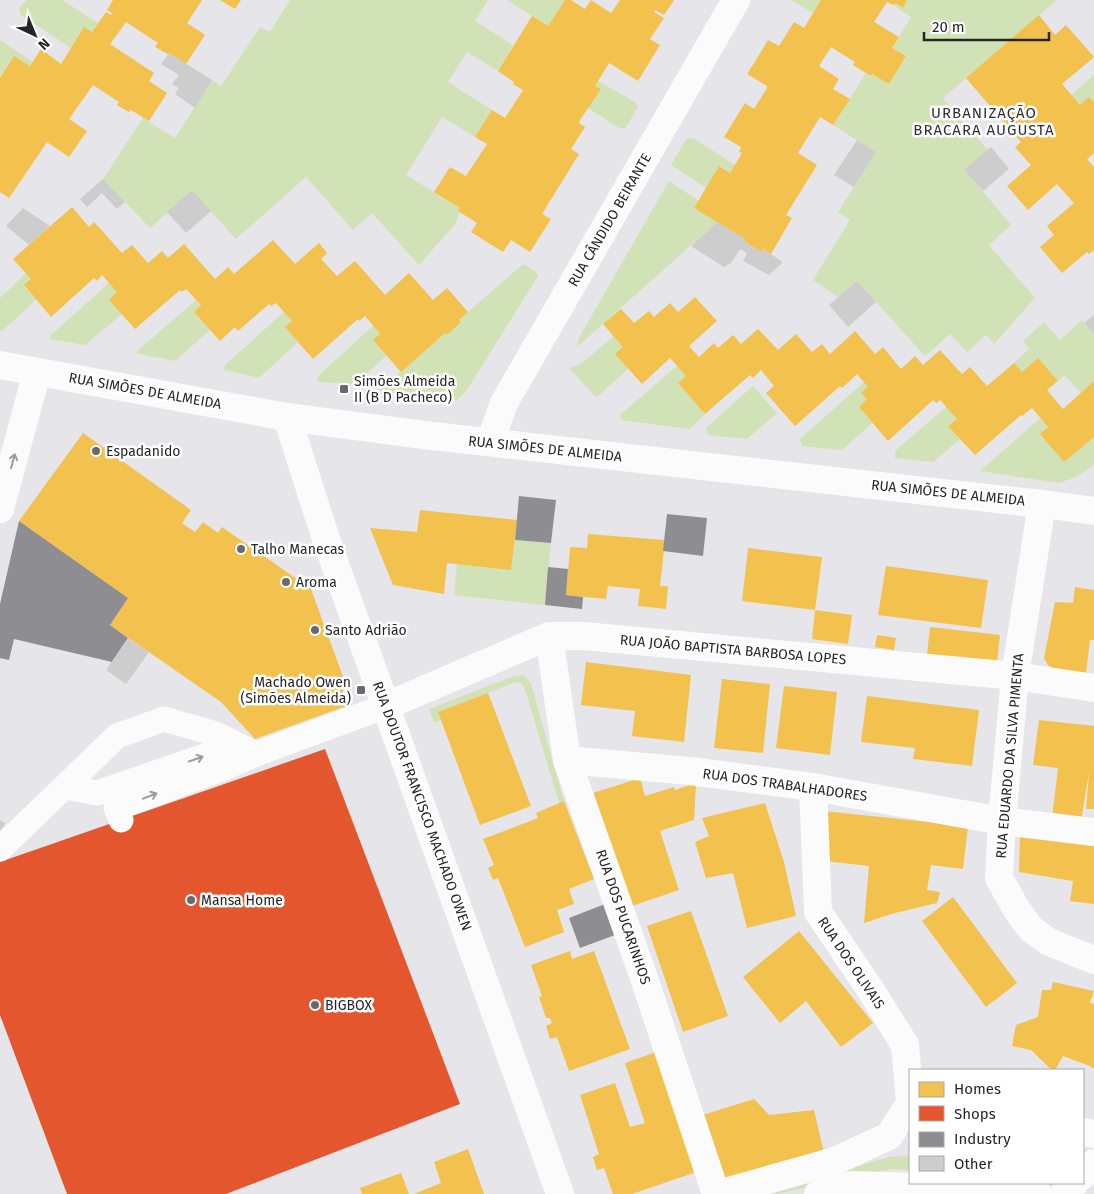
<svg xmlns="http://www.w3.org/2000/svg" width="1094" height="1194" font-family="'Fira Sans',sans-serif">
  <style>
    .garden { fill: #d1e3b6 }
    .homes { fill: #f2c14e }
    .shops { fill: #e4572e }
    .industry { fill: #8d8d92 }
    .building { fill: #cecdce }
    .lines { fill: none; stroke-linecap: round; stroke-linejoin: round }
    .service { stroke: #fbfbfc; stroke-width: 25 }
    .minor { stroke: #fbfbfc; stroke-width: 28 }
    .tertiary { stroke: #fbfbfc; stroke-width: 28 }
    .oneway { stroke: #9b9b9d }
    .poi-dot { fill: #69696d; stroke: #fff; stroke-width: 2 }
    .labels { text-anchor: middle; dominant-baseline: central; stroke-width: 5; stroke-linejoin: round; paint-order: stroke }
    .street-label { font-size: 14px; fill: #262629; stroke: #fff }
    .poi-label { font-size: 14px; fill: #262629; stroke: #fff; text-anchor: start }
    .neighbourhood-label { font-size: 15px; letter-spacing: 1px; fill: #2e2f35; stroke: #fff }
  </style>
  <rect width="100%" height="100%" fill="#e5e5ea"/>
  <g class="garden">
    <polygon points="27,0 62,0 98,23 92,32 84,27 71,48 21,15 19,8"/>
    <polygon points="290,0 488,0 475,21 513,45 498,71 467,52 448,82 492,110 475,137 442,117 406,175 460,208 456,223 419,265 372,213 353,230 306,177 236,239 192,191 150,228 103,179 143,118 175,138 212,80 221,86 260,27 270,32"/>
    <polygon points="507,0 565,0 548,26"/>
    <polygon points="791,0 821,0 813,13"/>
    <polygon points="907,0 1057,0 943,98 988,150 965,170 1011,225 989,245 1035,298 994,344 986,335 967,352 950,334 925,356 857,281 838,297 813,280 850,220 838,212 876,152 833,125 866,73 871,76 872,74 889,84 906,57 892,48 911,17 893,5 895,3 903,8"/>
    <polygon points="0,40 32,61 30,66 14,56 0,78"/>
    <polygon points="1094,75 1094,102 1089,97 1080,105 1071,95"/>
    <polygon points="598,81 635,102 638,107 625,129 619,128 588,108 600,89 595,86"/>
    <polygon points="687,138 693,138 735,165 730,173 719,166 706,188 671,165"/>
    <polygon points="669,181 699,201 694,208 717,222 577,347 580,336"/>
    <path d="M523,264l13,8 2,4 -69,111c-4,4 -8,12 -14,13 -10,3 -62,-7 -76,-10l66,-57 2,2 14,-13 -2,-2z"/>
    <polygon points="26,273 31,279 24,286 36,300 2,331 0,330 0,298"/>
    <polygon points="109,283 117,292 109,300 122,314 85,345 49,339 51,335"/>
    <polygon points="196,300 201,305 194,312 210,330 175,361 135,353"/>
    <polygon points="284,312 292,321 285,327 298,342 259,378 224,370 225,365"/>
    <polygon points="1082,320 1094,334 1094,381 1081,393 1064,375 1058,381 1038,358 1022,372 1014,363 1029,349 1023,341 1044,322 1060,340"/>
    <polygon points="373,326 380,334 373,340 386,356 355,384 317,382 318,376"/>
    <polygon points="614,336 623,347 616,354 629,368 598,396 595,396 569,368 582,363"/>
    <polygon points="677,366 686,376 678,383 705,414 690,429 621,420 620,415"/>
    <polygon points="864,382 868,387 861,393 867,399 859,407 872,423 842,450 802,446 800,439"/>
    <polygon points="753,386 777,413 747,439 708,435 706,429 708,426"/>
    <polygon points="946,407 957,419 948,426 960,439 933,462 895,458 895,451"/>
    <polygon points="1040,418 1048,427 1041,434 1064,462 1094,437 1094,465 1076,477 1059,483 980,471"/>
    <polygon points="515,540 551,543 545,605 454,595 457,564 511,570"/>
    <polygon points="524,675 531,684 564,801 559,803 524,686 519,682 513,683 439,712 441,720 434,723 429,709 514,676"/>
    <polygon points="910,1155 910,1170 891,1169 777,1194 756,1194 890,1157"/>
  </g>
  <g class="homes">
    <polygon points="113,0 202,0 187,23 205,35 186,64 169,53 168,54 155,47 158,43 126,22 110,44 154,73 149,81 167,93 149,121 131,110 129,112 117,105 119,102 93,85 69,119 87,131 69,157 47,142 9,198 0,192 0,78 14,56 30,66 41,49 61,64 84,27 92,32 106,12 111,15 112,13 107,10"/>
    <polygon points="220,0 241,0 235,9"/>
    <polygon points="565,0 571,0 585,9 591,0 611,13 620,0 674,0 664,15 655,10 654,12 664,18 650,39 660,45 638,81 609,63 595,86 601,89 580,120 579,123 585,127 571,149 579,154 542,214 551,219 530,252 511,240 503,252 471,232 477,223 458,211 460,208 434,192 450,167 466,176 487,144 475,137 492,110 505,118 523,90 513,84 514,82 498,71 532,16 548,26"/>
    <polygon points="821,0 907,0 903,8 895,3 893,5 887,2 874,22 899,37 892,48 906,56 889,84 872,74 871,76 853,65 855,62 831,47 819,66 839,79 833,89 850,99 833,125 820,117 798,153 817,165 786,215 792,218 771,254 763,249 761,252 744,241 745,239 694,208 719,166 730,173 742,153 739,152 741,147 724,137 745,103 754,109 767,88 767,86 747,74 756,60 768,40 779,46 794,22 804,28"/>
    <polygon points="1039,15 1055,35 1066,25 1094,57 1062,84 1080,105 1089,97 1094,102 1094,153 1087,159 1094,167 1094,250 1089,254 1087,252 1062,273 1040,247 1054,235 1047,226 1074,203 1057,184 1028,210 1007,186 1031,165 1015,147 1021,142 966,78"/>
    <polygon points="72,207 89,227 94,222 122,253 132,245 148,263 162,251 168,258 184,244 215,279 228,267 234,274 273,240 295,264 319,243 327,253 321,259 337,276 355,261 385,295 409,273 433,300 447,288 468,312 459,320 461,322 447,335 445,333 401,372 373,340 380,334 365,316 359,321 358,319 313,359 285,327 292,321 276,303 271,306 269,304 238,331 235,327 220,341 194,312 201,305 186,289 182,292 180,290 135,329 109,300 117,292 102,275 97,281 94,278 51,317 24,285 31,279 13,259"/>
    <polygon points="695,297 717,321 689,346 699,357 714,343 718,348 733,335 741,344 758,329 778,350 796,334 812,352 822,344 830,354 855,331 875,354 883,347 901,369 915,356 923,365 940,350 962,374 970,367 987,386 1014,363 1022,372 1038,358 1058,381 1047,390 1063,409 1094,381 1094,437 1064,462 1040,434 1048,427 1032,408 1022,416 1021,415 975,455 948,426 957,419 940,400 937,403 933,400 888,441 859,407 867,399 861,393 868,387 857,374 842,388 840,386 795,426 766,393 774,386 761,370 753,378 750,375 705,414 678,383 686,376 670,358 642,384 615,354 623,347 603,324 621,309 634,323 649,311 654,317 670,303 678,312"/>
    <polygon points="83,433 191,510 182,523 195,532 203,522 218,533 222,527 311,589 346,685 341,686 349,705 255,739 221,702 110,625 128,598 19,521"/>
    <polygon points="420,510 517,520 511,570 447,563 444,594 393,585 370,528 417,532"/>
    <polygon points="588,534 665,540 660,586 668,586 666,609 638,606 640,589 608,586 606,599 566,595 570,547 587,548"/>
    <polygon points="748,548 822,557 815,610 742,601"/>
    <polygon points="886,566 988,580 981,628 878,615"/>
    <polygon points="1075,587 1094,590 1094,640 1090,640 1086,673 1054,669 1048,665 1044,658 1055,602 1073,603"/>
    <polygon points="815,610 852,615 848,644 812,639"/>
    <polygon points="930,627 1000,635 997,662 927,654"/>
    <polygon points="877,635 896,638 894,650 875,647"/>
    <polygon points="586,662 691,675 684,742 632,736 635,711 581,705"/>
    <polygon points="722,679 770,684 763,753 714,748"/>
    <polygon points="784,686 837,692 830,755 776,748"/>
    <polygon points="488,693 531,806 480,825 438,712"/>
    <polygon points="867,696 979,710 972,766 913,759 915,748 861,742"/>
    <polygon points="1039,720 1094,726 1094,809 1086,809 1089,773 1081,821 1052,818 1058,768 1033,765"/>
    <polygon points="640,778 645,796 674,787 675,790 696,783 694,820 660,831 679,890 629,907 593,793"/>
    <polygon points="564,801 594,879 569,889 574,904 557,910 564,932 525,947 498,878 493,880 488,868 494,865 483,839 538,818 536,813"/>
    <polygon points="765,803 784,862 796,916 747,928 733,873 706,878 695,842 709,836 702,818"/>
    <polygon points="823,811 968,826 963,869 931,865 927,890 940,892 937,903 895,913 864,923 869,866 825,861"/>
    <polygon points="1020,835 1094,843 1094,904 1070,901 1073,881 1019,872"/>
    <polygon points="953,897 1017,983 986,1007 922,921"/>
    <polygon points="691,911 728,1016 683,1032 647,926"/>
    <polygon points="799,931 873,1023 841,1047 806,1001 780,1023 743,977"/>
    <polygon points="570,951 572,959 594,951 630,1049 569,1071 557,1037 550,1039 546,1026 552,1023 550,1018 546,1018 539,997 542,996 531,965"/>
    <polygon points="1053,982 1094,991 1090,1003 1094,1004 1094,1069 1090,1066 1063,1056 1055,1070 1052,1070 1031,1050 1012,1046 1016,1025 1038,1017 1042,990 1051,990"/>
    <polygon points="659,1051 699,1171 632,1194 613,1194 604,1168 597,1170 593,1157 599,1154 580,1095 615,1083 630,1127 645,1123 625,1063"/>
    <polygon points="754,1099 769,1115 814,1110 824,1153 722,1181 703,1115"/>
    <polygon points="468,1149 484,1194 414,1194 441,1183 434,1162"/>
    <polygon points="401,1173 409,1194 362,1194 360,1188"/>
  </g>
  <polygon class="shops" points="325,749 460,1104 226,1194 67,1194 0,1015 0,862"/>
  <g class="industry">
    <polygon points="519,496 556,500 551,543 515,540"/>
    <polygon points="667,514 707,518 703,556 663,551"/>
    <polygon points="19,521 128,598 110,625 128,638 112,662 14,639 9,660 0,658 0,604"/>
    <polygon points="548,567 568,569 566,595 583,597 582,609 545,605"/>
    <polygon points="605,904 615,935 580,948 569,918"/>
  </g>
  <g class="building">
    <polygon points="169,53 212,80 195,108 175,94 179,88 172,84 179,75 161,64"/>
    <polygon points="857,140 876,152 854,187 834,175"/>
    <polygon points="991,147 1009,169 983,191 964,170"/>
    <polygon points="103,179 125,202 117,209 102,193 87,207 80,199"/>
    <polygon points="192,190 211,211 186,233 167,212"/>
    <polygon points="23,208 50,226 29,245 6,226"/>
    <polygon points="717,222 745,239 744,241 761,252 763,249 783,262 769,275 743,261 747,253 740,249 731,263 724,267 691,246"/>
    <polygon points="857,281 876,302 848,327 829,305"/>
    <polygon points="1094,315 1094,334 1084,323"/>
    <polygon points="128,638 149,652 126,684 106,670"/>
    <polygon points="0,820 5,823 0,831"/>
  </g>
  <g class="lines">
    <g class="service">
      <polyline points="66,787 97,793 216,752"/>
      <polyline points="121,820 116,808 227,767 256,754"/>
      <polyline points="0,849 117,736 164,719 216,734 256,754 386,706"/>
    </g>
    <g class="minor">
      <polyline points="287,417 326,539 560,1194"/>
      <polyline points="490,442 504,403 736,0"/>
      <polyline points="1042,504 1015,676 1002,821 999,878 1017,910 1031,929 1049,942 1094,960"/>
      <polyline points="549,636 567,760 644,978 716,1194"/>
      <polyline points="386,706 549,636 584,636 1015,676 1094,688"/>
      <polyline points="567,760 690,771 813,787 1002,821 1094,832"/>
      <polyline points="813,787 818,912 870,989 905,1045 910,1102"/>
      <polyline points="1083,1132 1094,1134"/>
      <polyline points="1083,1175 1094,1163"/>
      <polyline points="718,1194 835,1161 889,1136 910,1103"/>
      <polyline points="818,1194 851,1185 1034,1190 1038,1194"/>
      <polyline points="1064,1194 1075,1183"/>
    </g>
    <g class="tertiary">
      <polyline points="0,365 287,417 424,435 1042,504 1094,511"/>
      <polyline points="0,509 37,372"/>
    </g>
  </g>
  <defs><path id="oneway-shaft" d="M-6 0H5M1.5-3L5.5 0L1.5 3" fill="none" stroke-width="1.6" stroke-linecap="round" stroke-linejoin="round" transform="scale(1.25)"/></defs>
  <g class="oneway">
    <use href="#oneway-shaft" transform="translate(13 461) rotate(-75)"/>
    <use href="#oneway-shaft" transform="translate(196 759) rotate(-19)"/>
    <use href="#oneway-shaft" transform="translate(150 796) rotate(-21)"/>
  </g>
  <g class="poi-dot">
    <rect x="339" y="384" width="10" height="10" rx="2.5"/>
    <circle cx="96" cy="451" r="5"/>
    <circle cx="241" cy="549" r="5"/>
    <circle cx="286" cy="582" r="5"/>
    <circle cx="315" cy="630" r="5"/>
    <rect x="356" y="685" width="10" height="10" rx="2.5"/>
    <circle cx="191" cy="900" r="5"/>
    <circle cx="315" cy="1005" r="5"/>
  </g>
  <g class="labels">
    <g class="street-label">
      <text transform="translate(610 220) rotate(-60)">RUA CÂNDIDO BEIRANTE</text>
      <text transform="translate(145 391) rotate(10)">RUA SIMÕES DE ALMEIDA</text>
      <text transform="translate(545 449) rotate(6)">RUA SIMÕES DE ALMEIDA</text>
      <text transform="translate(948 493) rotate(6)">RUA SIMÕES DE ALMEIDA</text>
      <text transform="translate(733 650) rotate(5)">RUA JOÃO BAPTISTA BARBOSA LOPES</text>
      <text transform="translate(1010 756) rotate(-85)">RUA EDUARDO DA SILVA PIMENTA</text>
      <text transform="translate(785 785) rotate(8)">RUA DOS TRABALHADORES</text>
      <text transform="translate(422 806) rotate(70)">RUA DOUTOR FRANCISCO MACHADO OWEN</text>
      <text transform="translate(623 917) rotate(71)">RUA DOS PUCARINHOS</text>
      <text transform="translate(851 963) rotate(56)">RUA DOS OLIVAIS</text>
    </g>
    <g class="poi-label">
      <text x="354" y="381">Simões Almeida<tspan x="354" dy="16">II (B D Pacheco)</tspan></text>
      <text x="106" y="451">Espadanido</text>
      <text x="251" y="549">Talho Manecas</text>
      <text x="296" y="582">Aroma</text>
      <text x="325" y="630">Santo Adrião</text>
      <text x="351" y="682" text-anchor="end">Machado Owen<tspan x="351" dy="16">(Simões Almeida)</tspan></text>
      <text x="201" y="900">Mansa Home</text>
      <text x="325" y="1005">BIGBOX</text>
    </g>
    <g class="neighbourhood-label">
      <text x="984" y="113">URBANIZAÇÃO<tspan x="984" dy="17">BRACARA AUGUSTA</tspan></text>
    </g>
  </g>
  <rect x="909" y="1069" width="175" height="115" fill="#ffffff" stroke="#a8a8a9"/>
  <rect x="919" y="1082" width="25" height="15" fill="#f2c14e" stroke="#a8a8a9"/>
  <text x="954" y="1094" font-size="15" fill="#262629">Homes</text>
  <rect x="919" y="1106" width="25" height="15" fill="#e4572e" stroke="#a8a8a9"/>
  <text x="954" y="1119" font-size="15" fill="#262629">Shops</text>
  <rect x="919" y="1132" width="25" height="15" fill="#8d8d92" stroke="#a8a8a9"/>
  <text x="954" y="1144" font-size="15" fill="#262629">Industry</text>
  <rect x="919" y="1156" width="25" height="15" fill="#cecdce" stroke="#a8a8a9"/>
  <text x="954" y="1169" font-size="15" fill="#262629">Other</text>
  <g transform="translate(35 35) rotate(136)" stroke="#ffffff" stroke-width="4" paint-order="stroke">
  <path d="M0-4L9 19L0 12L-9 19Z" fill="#262629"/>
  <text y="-8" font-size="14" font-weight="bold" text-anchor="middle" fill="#262629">N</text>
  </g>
  <path d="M924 32v8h125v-8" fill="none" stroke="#262629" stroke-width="2.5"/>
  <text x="932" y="32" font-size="15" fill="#262629" stroke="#ffffff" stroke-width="4" paint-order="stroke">20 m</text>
</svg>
